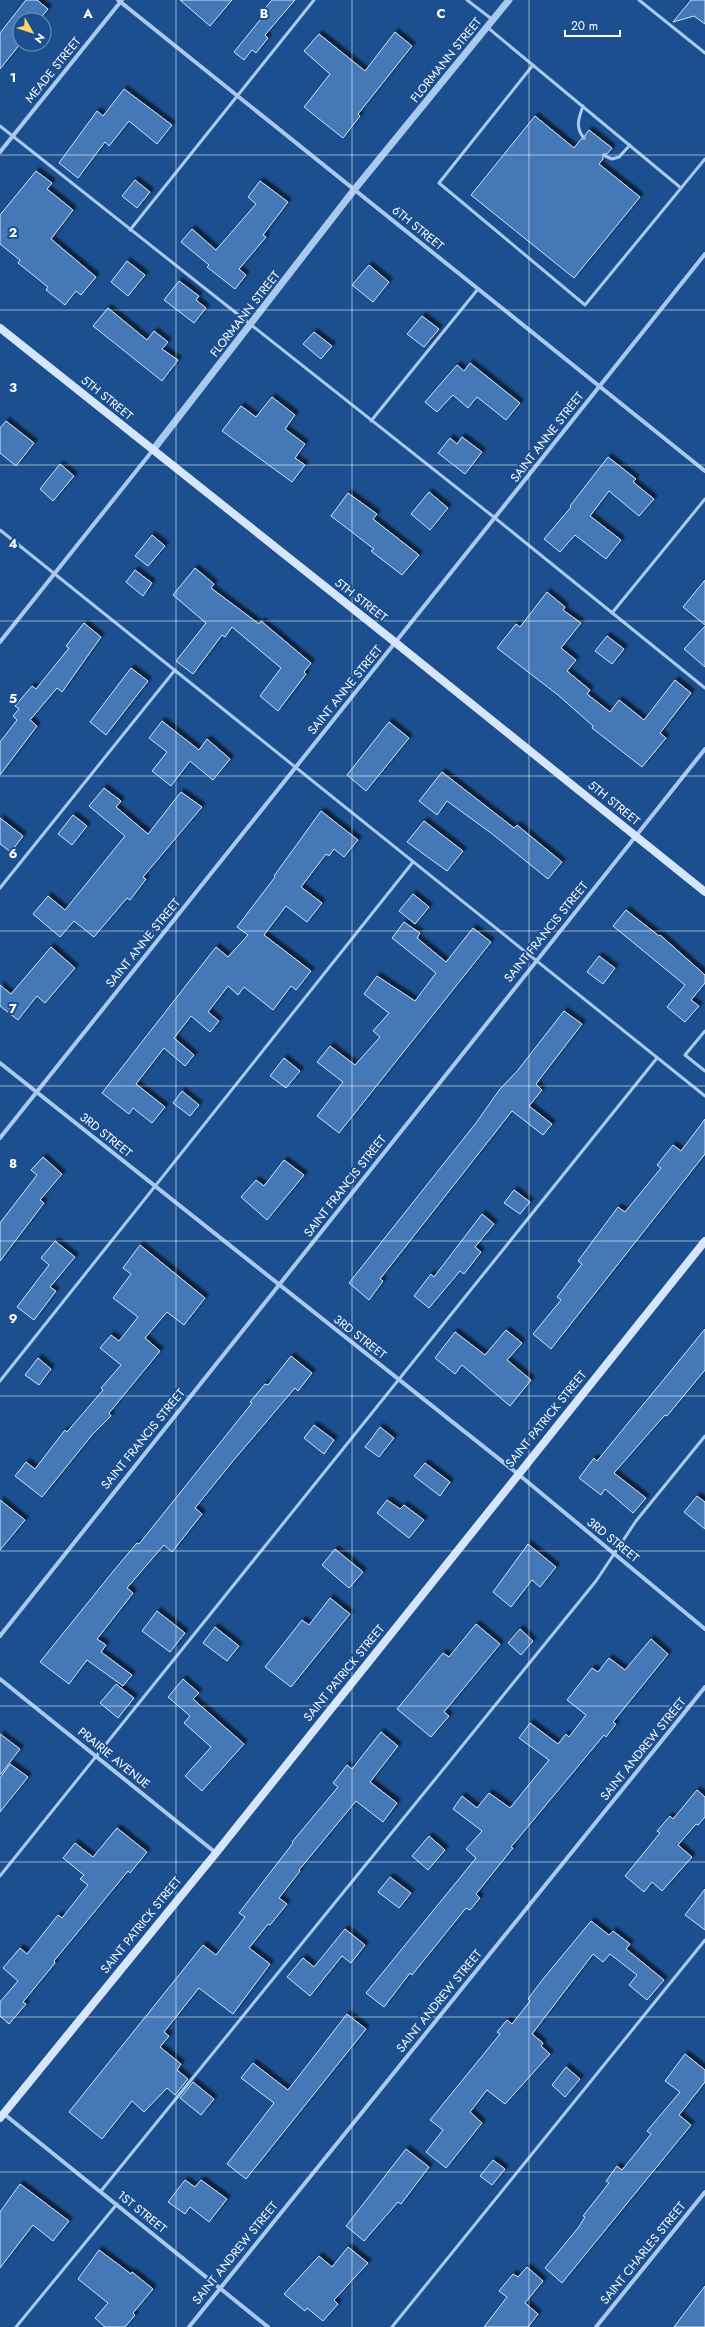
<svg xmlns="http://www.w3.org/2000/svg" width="705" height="2327" font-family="Jost,sans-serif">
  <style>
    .building { fill: #4478b7; stroke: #cfe3fa; filter: url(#shadow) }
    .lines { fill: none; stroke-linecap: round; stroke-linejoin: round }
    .service { stroke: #a9c9ee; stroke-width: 3 }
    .minor { stroke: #a9c9ee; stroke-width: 4 }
    .tertiary { stroke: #a9c9ee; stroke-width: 7 }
    .secondary { stroke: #d6e6fa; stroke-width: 8 }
    .grid { fill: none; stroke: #fff; stroke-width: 1; stroke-opacity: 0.55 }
    .labels { text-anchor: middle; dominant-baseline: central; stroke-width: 4; stroke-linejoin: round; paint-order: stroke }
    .street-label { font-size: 12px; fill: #fff; stroke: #1b4f8f }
    .grid-label { font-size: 13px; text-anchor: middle; font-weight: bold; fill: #fff; stroke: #1b4f8f; stroke-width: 4; stroke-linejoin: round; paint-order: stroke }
  </style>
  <defs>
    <filter id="shadow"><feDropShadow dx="3.5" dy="-3.5" stdDeviation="1" flood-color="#0009"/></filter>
  </defs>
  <rect width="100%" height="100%" fill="#1b4f8f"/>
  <g class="building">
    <polygon points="26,0 37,0 48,9 39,20 20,20 20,44 0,69 0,33"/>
    <polygon points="180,0 232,0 210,26"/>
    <polygon points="272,0 295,0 265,35 268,38 256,53 252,50 244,60 234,52 264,15 261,13"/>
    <polygon points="691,0 705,0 705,24 694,16 673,22"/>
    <polygon points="395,32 412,46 358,114 360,116 343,138 304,107 330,74 304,51 319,34 365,71"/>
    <polygon points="124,89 172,125 157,144 129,121 109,146 105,142 78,178 59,163 97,111 103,116"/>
    <polygon points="535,116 574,148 581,139 585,139 585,135 589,130 612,148 607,154 603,154 603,159 599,164 640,197 574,278 471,195"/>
    <polygon points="36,171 52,183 47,189 73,210 51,239 96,277 81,295 76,291 65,305 46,290 48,287 18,263 20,260 0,244 0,215"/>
    <polygon points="135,180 150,192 137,208 122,196"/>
    <polygon points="260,181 288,202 263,235 266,237 239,269 246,275 235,289 207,267 209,265 181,242 192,229 216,250 256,204 248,197"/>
    <polygon points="127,261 145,275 128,296 111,282"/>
    <polygon points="369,265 389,282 373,302 352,285"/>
    <polygon points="179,281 199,296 196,300 206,308 194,323 164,300"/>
    <polygon points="108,308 147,340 154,331 168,342 162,349 178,360 162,381 93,326"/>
    <polygon points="422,316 439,329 424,347 407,334"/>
    <polygon points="314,332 332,346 321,359 303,344"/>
    <polygon points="470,363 520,403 506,420 477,397 468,408 453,395 437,412 425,402 457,365 464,371"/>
    <polygon points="272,397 295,415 285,429 305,444 295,458 305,465 292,482 222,431 241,406 256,417"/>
    <polygon points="6,421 34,443 16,466 0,453 0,428"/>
    <polygon points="462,437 482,452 465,474 438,453 450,438 457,444"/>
    <polygon points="608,457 636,479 633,482 654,499 639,516 609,491 590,516 621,540 606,559 575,535 560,552 544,539 571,507 570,506"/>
    <polygon points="60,464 74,476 53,501 40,489"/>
    <polygon points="429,492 448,508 430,530 411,514"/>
    <polygon points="348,493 377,514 373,519 419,555 402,575 371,551 374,549 331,516"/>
    <polygon points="152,535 165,546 148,566 135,556"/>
    <polygon points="195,568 214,584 211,588 259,624 261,621 311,663 304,672 306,674 278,711 260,696 281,668 232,627 225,637 222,635 193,674 176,661 206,623 173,595"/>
    <polygon points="135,570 152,583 143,596 126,582"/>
    <polygon points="705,580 705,625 683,607"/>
    <polygon points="547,592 565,607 563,610 581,623 561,648 576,660 567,671 590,690 587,694 610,712 619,700 644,720 675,680 691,693 660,733 666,738 642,767 592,728 593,726 558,695 497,648 516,624 520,627"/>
    <polygon points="84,623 101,637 62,692 57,688 30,720 37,726 0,775 0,742 17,720 13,716 19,709 15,706 32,686 36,689 69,648 66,646"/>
    <polygon points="705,626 705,667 684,649"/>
    <polygon points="607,636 624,649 612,664 595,651"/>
    <polygon points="131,668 148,681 106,735 90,722"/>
    <polygon points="162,721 199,750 207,739 230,759 213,780 190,761 171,786 152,771 167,752 149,738"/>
    <polygon points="389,722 409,738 366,791 347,775"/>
    <polygon points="442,772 514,828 517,825 562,862 548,879 491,833 447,801 437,815 419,801"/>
    <polygon points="104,788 121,801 116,807 148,834 181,792 202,807 143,877 146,879 130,900 127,898 94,937 74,921 60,937 33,914 48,896 65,910 125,836 89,806"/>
    <polygon points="321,811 358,840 344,857 334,849 329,856 326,854 301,887 322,903 307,922 286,906 264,935 311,971 296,990 291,986 273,1010 244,987 238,995 228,986 208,1012 219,1021 210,1032 191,1016 174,1038 194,1055 185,1066 164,1048 136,1084 165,1107 152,1123 133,1108 129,1114 102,1093 216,947 228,957 248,935 237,927 275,877 274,876"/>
    <polygon points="73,815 87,826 72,845 58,834"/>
    <polygon points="0,818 23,836 11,852 0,844"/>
    <polygon points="424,821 463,851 447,871 407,842"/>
    <polygon points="413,894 429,907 415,924 399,911"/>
    <polygon points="626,910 659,936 660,935 705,975 705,983 691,1000 699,1006 685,1022 667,1007 685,985 613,926"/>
    <polygon points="404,922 420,933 417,938 446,962 473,928 491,942 339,1133 317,1116 343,1082 317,1062 330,1046 355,1065 380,1037 373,1031 389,1013 364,994 377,976 415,1001 436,973 392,938"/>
    <polygon points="51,947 75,968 45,1003 37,996 18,1020 0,1006 0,985 11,994"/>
    <polygon points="599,956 615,968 603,984 587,972"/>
    <polygon points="564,1011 582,1024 536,1084 542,1090 529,1106 552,1124 543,1135 512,1111 380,1279 383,1281 369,1300 349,1283 476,1123 500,1089 518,1070"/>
    <polygon points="284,1058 300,1071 286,1088 270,1076"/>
    <polygon points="182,1091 199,1105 190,1116 173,1103"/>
    <polygon points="705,1119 705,1154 551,1349 533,1334 561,1300 557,1297 582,1264 578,1261 618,1207 625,1212 661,1168 657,1165 673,1145 681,1151"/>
    <polygon points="43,1157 62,1174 40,1200 44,1203 0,1261 0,1223 37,1175 31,1170"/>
    <polygon points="284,1160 304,1175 267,1220 241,1197 256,1180 264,1186"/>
    <polygon points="514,1190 530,1202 520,1214 504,1203"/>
    <polygon points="482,1214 494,1224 475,1247 481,1252 464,1274 460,1271 429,1308 414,1296 431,1274 434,1277"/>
    <polygon points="55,1241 75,1257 50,1287 56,1291 34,1320 17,1307 49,1265 41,1258"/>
    <polygon points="140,1245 205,1298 184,1325 167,1312 145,1338 160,1351 109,1413 111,1416 92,1435 42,1497 15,1476 26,1462 35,1469 65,1430 67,1432 103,1390 101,1388 121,1365 100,1348 111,1335 119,1341 138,1317 113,1298 131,1274 123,1268"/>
    <polygon points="705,1329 705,1370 667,1416 665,1415 656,1425 614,1473 646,1498 633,1513 605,1489 601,1495 579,1478 594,1458 597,1461"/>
    <polygon points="506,1330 522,1343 507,1360 531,1380 510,1406 462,1365 455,1374 435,1358 455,1332 485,1355"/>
    <polygon points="291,1356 312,1373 298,1391 295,1388 233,1461 195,1508 202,1514 172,1552 164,1545 127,1588 133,1593 97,1639 106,1645 101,1652 132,1675 123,1686 87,1660 69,1684 40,1662 115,1569 137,1543 139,1544 252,1403 250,1402 265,1384 268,1385"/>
    <polygon points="38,1358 51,1369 39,1385 25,1375"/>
    <polygon points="314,1425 334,1440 324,1454 304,1438"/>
    <polygon points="380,1427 394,1438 379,1457 365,1447"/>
    <polygon points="425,1463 450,1482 440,1496 414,1476"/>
    <polygon points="697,1496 705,1502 705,1529 684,1512"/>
    <polygon points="0,1500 25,1520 0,1550"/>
    <polygon points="387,1500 400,1509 404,1505 424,1520 409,1538 377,1513"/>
    <polygon points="528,1544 556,1567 540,1587 532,1580 511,1607 493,1592"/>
    <polygon points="335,1549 363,1572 349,1588 322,1565"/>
    <polygon points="330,1598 350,1614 291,1687 265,1667 302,1620 309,1625"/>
    <polygon points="157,1611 185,1633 170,1652 142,1631"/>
    <polygon points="476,1624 500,1644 444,1712 449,1716 431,1737 397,1709 443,1653 449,1657"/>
    <polygon points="215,1627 239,1646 227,1661 203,1643"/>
    <polygon points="520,1629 533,1641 521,1655 508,1643"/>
    <polygon points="651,1639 668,1654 613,1722 616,1724 606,1737 604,1735 511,1847 513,1848 476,1894 480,1898 470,1910 466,1908 412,1975 410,1973 384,2007 366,1993 476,1858 466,1849 482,1831 453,1809 462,1796 477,1808 489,1793 510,1808 549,1760 519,1738 530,1723 558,1744 566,1734 569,1737 586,1715 567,1700 592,1668 598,1672 609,1658 625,1670"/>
    <polygon points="183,1679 199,1693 193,1699 244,1744 202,1791 185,1776 211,1747 184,1723 190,1716 168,1697"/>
    <polygon points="116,1684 134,1698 118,1718 100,1703"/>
    <polygon points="381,1732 398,1746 370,1782 397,1803 383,1822 356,1801 299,1870 300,1871 279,1898 287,1904 270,1925 268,1924 249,1948 270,1964 233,2014 199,1988 164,2032 169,2036 160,2047 181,2064 177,2070 188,2079 175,2095 167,2088 144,2112 132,2101 102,2139 69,2112 203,1945 216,1955 245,1917 239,1913 293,1843 292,1842 338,1787 333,1783 347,1765 352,1769"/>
    <polygon points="0,1734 20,1749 0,1775"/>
    <polygon points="10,1764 28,1777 0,1812 0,1778"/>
    <polygon points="697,1790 705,1797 705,1817 698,1825 696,1824 678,1845 692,1857 662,1891 652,1882 644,1892 625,1876 660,1833 657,1831 670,1816 673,1819"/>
    <polygon points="117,1828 147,1852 130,1873 128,1871 54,1961 55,1963 23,2002 26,2004 9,2024 0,2016 0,2002 18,1981 3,1968 20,1948 27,1954 58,1915 62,1918 88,1885 80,1879 84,1875 63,1858 75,1843 93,1857"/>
    <polygon points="429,1836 445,1850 428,1870 412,1856"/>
    <polygon points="390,1877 411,1893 399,1908 378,1892"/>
    <polygon points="705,1889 705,1930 685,1915"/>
    <polygon points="591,1921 609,1935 613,1931 630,1944 626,1949 664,1980 647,2000 629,1985 637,1975 610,1954 603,1962 593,1954 532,2034 543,2043 541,2046 550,2054 505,2104 487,2090 470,2112 482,2123 446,2168 426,2152 443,2130 430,2120 500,2034 497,2032 507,2020 512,2024 530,2001 528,1999 543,1979"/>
    <polygon points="345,1929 365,1945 351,1963 342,1956 310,1996 287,1977 303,1958 314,1967"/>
    <polygon points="347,2014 366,2029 246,2179 227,2164 274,2103 241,2078 253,2063 288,2090"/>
    <polygon points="685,2054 705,2070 705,2082 679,2115 691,2125 562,2283 545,2268 578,2228 585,2217 583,2216 609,2183 606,2181 617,2166 622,2170 651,2134 647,2131 680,2092 665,2081"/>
    <polygon points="566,2067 580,2079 565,2097 552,2085"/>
    <polygon points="193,2082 214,2099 201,2115 180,2098"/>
    <polygon points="406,2149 429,2167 401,2204 398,2202 364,2241 346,2226"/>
    <polygon points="493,2160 505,2169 492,2185 480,2176"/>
    <polygon points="185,2180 195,2187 201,2180 227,2199 209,2222 190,2207 185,2214 168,2202"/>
    <polygon points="20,2184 69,2221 53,2241 33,2225 0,2268 0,2212"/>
    <polygon points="348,2247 368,2263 334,2300 338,2304 323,2321 307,2308 305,2311 284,2294 319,2256 332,2267"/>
    <polygon points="99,2250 131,2274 132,2272 153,2289 133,2313 135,2315 125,2327 105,2327 95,2318 108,2303 78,2279"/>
    <polygon points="527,2267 543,2281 525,2303 538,2314 528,2327 484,2327 507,2297 499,2291 513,2274 518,2277"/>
    <polygon points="705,2286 705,2327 674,2327"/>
  </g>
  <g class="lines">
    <g class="service">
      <polyline points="467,0 493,20"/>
      <polyline points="639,0 705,53"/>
      <polyline points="487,27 681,188"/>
      <polyline points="533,65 439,183 585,305 705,159"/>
      <path d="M583,106c-4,12 -8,20 0,31"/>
      <polyline points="0,126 495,518 705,688"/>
      <polyline points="605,156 612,159 619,157 630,145"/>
      <polyline points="130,230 314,0"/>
      <polyline points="371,421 478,289"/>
      <polyline points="0,530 705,1096"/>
      <polyline points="612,613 705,499"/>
      <polyline points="0,888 175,670"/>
      <polyline points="705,1031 685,1055 705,1071"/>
      <polyline points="0,1381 413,862"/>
      <polyline points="0,1876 657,1058"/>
      <polyline points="101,2191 596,1581 636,1521 705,1436"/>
      <polyline points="16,2327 117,2204"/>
      <polyline points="392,2327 705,1940"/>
    </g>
    <g class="minor">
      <polyline points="118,0 705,471"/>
      <polyline points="0,152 122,0"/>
      <polyline points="0,642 153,450"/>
      <polyline points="0,1063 518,1474 705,1629"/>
      <polyline points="0,1138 705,254"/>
      <polyline points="0,1636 705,749"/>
      <polyline points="0,1679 216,1853"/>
      <polyline points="4,2114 268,2327"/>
      <polyline points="189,2327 705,1687"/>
      <polyline points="596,2327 705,2192"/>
    </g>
    <polyline class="tertiary" points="153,450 354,190 509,0"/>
    <g class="secondary">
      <polyline points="0,328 396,643 705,892"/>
      <polyline points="0,2118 216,1853 705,1241"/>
    </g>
  </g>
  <path class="grid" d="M176,0v2327M352,0v2327M529,0v2327M0,155h705M0,310h705M0,465h705M0,621h705M0,776h705M0,931h705M0,1086h705M0,1241h705M0,1396h705M0,1551h705M0,1706h705M0,1862h705M0,2017h705M0,2172h705"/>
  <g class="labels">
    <g class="street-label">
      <text transform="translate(446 60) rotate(-51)">FLORMANN STREET</text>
      <text transform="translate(53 70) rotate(-51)">MEADE STREET</text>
      <text transform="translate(418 228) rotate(39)">6TH STREET</text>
      <text transform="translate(245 314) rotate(-52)">FLORMANN STREET</text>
      <text transform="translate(107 398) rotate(39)">5TH STREET</text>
      <text transform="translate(547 437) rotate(-52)">SAINT ANNE STREET</text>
      <text transform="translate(361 600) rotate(38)">5TH STREET</text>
      <text transform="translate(345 690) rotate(-51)">SAINT ANNE STREET</text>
      <text transform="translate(614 803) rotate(39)">5TH STREET</text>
      <text transform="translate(546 932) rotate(-51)">SAINT FRANCIS STREET</text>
      <text transform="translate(143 943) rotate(-51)">SAINT ANNE STREET</text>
      <text transform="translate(106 1135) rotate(39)">3RD STREET</text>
      <text transform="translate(345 1186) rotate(-52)">SAINT FRANCIS STREET</text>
      <text transform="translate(360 1337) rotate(38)">3RD STREET</text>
      <text transform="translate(546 1419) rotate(-51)">SAINT PATRICK STREET</text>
      <text transform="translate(143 1439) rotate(-51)">SAINT FRANCIS STREET</text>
      <text transform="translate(613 1540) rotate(39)">3RD STREET</text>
      <text transform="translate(344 1673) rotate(-51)">SAINT PATRICK STREET</text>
      <text transform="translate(643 1749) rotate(-51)">SAINT ANDREW STREET</text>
      <text transform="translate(114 1758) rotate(39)">PRAIRIE AVENUE</text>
      <text transform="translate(141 1925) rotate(-51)">SAINT PATRICK STREET</text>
      <text transform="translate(439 2001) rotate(-51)">SAINT ANDREW STREET</text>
      <text transform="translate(142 2212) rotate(39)">1ST STREET</text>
      <text transform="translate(235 2253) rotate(-51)">SAINT ANDREW STREET</text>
      <text transform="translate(643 2253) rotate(-51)">SAINT CHARLES STREET</text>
    </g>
  </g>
  <g class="grid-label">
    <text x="88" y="18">A</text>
    <text x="264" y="18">B</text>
    <text x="441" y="18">C</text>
    <text x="13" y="82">1</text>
    <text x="13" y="237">2</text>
    <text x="13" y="392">3</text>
    <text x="13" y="548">4</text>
    <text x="13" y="703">5</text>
    <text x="13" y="858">6</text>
    <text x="13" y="1013">7</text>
    <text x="13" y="1168">8</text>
    <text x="13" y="1323">9</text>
  </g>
  <g transform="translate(32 32) rotate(129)"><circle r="19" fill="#1b4f8f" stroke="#7695bc"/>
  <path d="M0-3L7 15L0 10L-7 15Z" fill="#ffd166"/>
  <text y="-6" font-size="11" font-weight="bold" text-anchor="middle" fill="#ffffff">N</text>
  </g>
  <path d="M565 30v6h55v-6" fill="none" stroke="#ffffff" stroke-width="2"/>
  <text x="571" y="30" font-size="12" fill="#ffffff" stroke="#1b4f8f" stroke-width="3" paint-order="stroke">20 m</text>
</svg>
